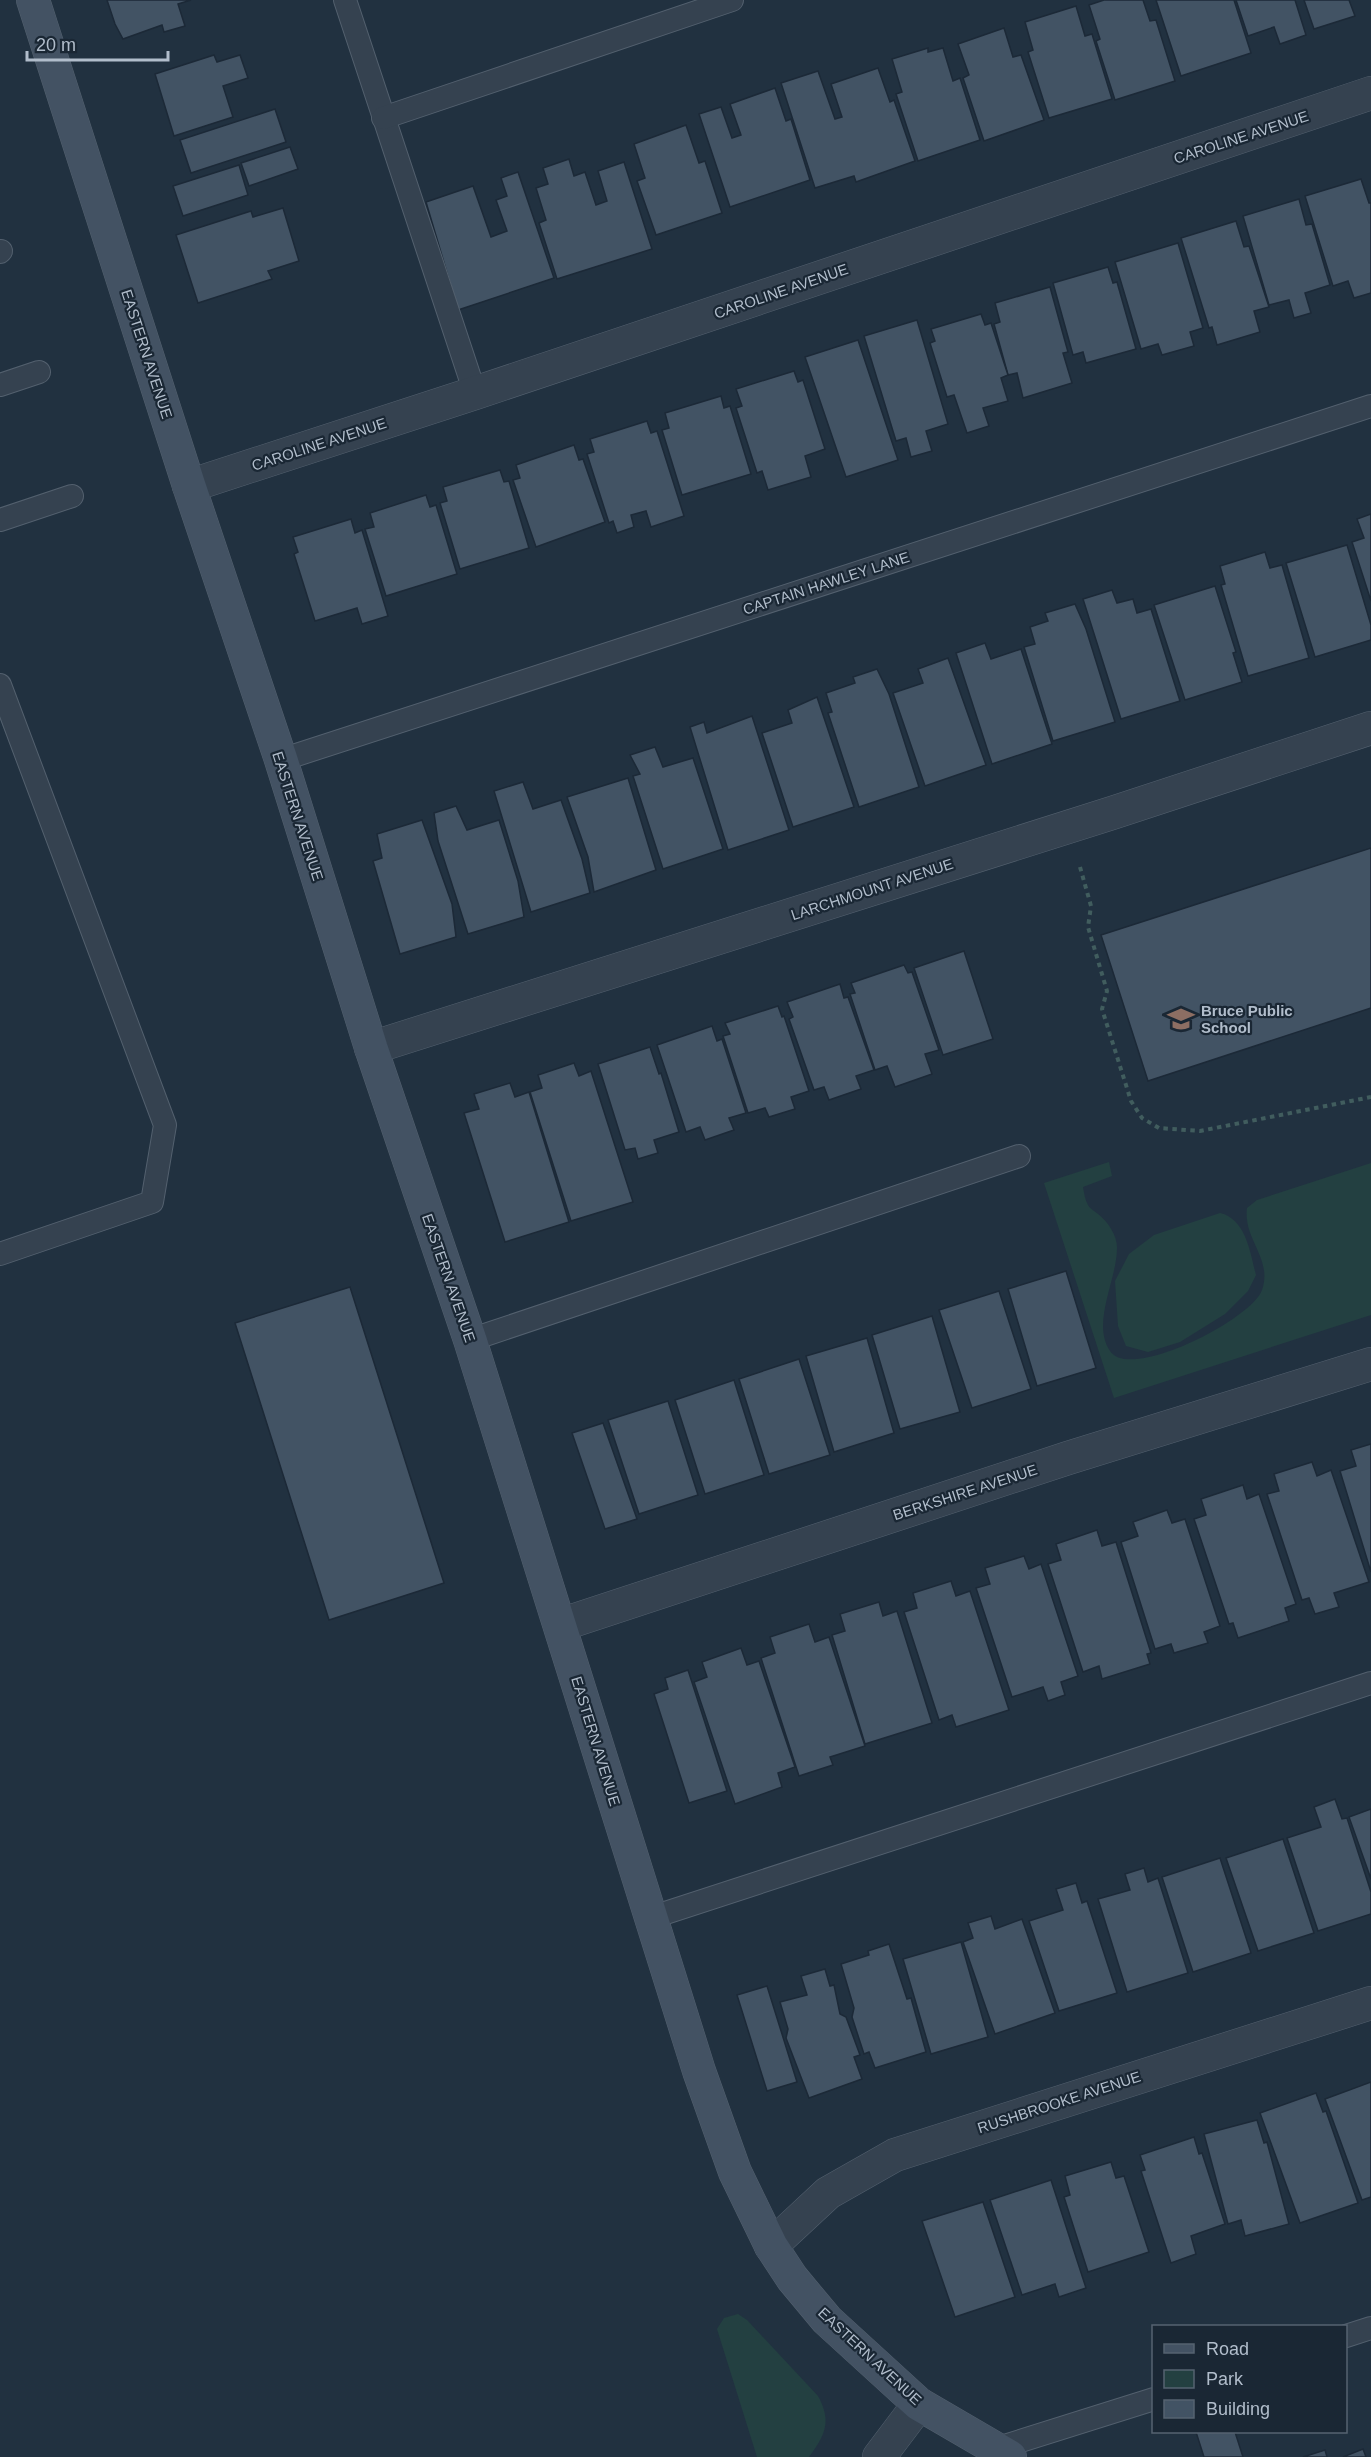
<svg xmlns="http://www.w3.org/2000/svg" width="1371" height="2457" font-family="Arial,sans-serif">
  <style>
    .green { fill: #234041 }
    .building { fill: #425364; stroke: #1c2937; stroke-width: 1.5 }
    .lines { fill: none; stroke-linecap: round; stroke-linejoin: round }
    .lane-casing { stroke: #53606e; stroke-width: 24 }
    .street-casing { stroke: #53606e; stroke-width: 34 }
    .secondary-casing { stroke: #53606e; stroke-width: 34 }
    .path { stroke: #415d5e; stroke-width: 4; stroke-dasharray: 4.5 4.5; stroke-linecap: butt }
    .lane { stroke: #354250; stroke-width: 22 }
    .street { stroke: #354250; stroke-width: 33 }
    .secondary { stroke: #435263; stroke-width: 33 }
    .labels { text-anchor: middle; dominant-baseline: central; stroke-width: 4.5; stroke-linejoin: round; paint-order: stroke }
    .street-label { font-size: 15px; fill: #b1bdcb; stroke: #1a2734 }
    .poi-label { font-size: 15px; font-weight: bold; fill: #b1bdcb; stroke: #1a2734; text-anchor: start }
  </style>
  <rect width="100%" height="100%" fill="#213140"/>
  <g class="green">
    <path d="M1109,1162l3,14 -29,11c1,6 2,13 5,18 2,4 7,6 10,9 10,8 19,21 19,34 0,32 -26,75 -7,103 20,31 142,-32 152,-61 11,-32 -19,-50 -15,-82l10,-8 114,-37v152l-257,83 -70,-215z"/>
    <path d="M1220,1213c26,6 30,39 36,62l-8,16 -23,23 -45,28 -32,10 -22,-6 -8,-20 -3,-45 14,-27 25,-19z"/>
    <path d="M738,2314l9,6 71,76c14,26 7,39 -9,61h-52l-40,-128 7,-11z"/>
  </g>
  <g class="building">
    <polygon points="107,0 191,0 178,4 185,26 164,32 162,25 123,39 115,24"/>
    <polygon points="1104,0 1143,0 1150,21 1156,20 1175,81 1115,100 1096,41 1100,39 1089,5"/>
    <polygon points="1156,0 1234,0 1251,53 1181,76"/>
    <polygon points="1236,0 1295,0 1306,35 1280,44 1274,27 1248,36"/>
    <polygon points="1304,0 1349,0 1355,16 1314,29"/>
    <polygon points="1076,6 1085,36 1092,34 1112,99 1049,118 1028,52 1033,50 1025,22"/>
    <polygon points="1004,28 1013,57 1021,55 1044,120 984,141 963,78 969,75 958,44"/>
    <polygon points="928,48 928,52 943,48 953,81 960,78 980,140 918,161 896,94 902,92 892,59"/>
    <polygon points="214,55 217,62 240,55 248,78 223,86 233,117 174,136 155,74"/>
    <polygon points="878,68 890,102 894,100 915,161 856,182 854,176 815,188 781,83 818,71 835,119 842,117 831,84"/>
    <polygon points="775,88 786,121 791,119 810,180 730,207 699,114 721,107 732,138 741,135 730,104"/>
    <polygon points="275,109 286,142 191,173 180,140"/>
    <polygon points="686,125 699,163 705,161 722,213 656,235 637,181 645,178 634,144"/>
    <polygon points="290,147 298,169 249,186 241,163"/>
    <polygon points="569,159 574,176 585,172 596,205 607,201 598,171 624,162 652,249 557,279 539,223 546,220 536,188 548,184 543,168"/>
    <polygon points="239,165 248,195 183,216 173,186"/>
    <polygon points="518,172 554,278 458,310 426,202 473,186 491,237 507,231 496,200 507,196 501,178"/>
    <polygon points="1361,179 1369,203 1371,203 1371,293 1354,298 1348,281 1333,286 1305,196"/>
    <polygon points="1299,199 1306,225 1312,224 1330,285 1305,293 1311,313 1294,318 1289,300 1269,305 1243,216"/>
    <polygon points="283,208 299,261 268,271 272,279 198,303 176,235 251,211 253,217"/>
    <polygon points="1236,221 1244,247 1249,246 1269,307 1254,311 1260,332 1217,345 1212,327 1209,328 1181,238"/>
    <polygon points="1178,243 1203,328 1190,332 1194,346 1162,355 1158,344 1141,349 1115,262"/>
    <polygon points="1108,267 1113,283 1117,282 1136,349 1086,363 1083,352 1073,355 1053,283"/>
    <polygon points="1050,287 1068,352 1063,353 1072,383 1023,398 1017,373 1008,375 994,324 1000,322 995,303"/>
    <polygon points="981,314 985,325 991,323 1008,375 1001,378 1008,401 983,408 989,426 967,433 954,395 947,397 930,343 935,341 931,329"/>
    <polygon points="917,320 948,424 926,431 932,451 911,457 906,438 896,441 864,336"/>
    <polygon points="858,340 898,460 846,477 805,357"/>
    <polygon points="794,371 798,382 803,380 825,449 805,456 811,477 768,490 762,471 757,473 736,408 742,406 736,389"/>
    <polygon points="721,396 724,408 730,406 751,474 682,495 662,430 669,428 665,413"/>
    <polygon points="647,421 651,433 657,431 684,516 651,527 646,511 631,515 634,527 617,533 613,521 609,523 587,454 594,452 590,439"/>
    <polygon points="574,445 579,460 583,459 605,522 536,547 513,480 520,478 516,465"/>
    <polygon points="500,470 504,482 509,481 529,548 460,569 440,503 447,501 443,487"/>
    <polygon points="426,495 430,507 436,505 457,574 386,596 365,529 374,527 370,513"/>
    <polygon points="1371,514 1371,601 1352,542 1364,538 1357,519"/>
    <polygon points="351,519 355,533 362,530 388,616 362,624 357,608 315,621 294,554 298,552 293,537"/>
    <polygon points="1347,545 1371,625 1371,640 1315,657 1286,563"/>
    <polygon points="1265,552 1270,568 1282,565 1309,658 1248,676 1221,585 1225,584 1220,566"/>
    <polygon points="1215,586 1236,652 1233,653 1242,682 1185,700 1154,605"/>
    <polygon points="1112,590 1117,603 1133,599 1137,613 1151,609 1180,701 1121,719 1083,599"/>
    <polygon points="1075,604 1086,629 1115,722 1053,741 1024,647 1035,644 1030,627 1048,621 1045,613"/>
    <polygon points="985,643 991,659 1021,649 1052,744 992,764 956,653"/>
    <polygon points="948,658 986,765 925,786 893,693 923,683 918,669"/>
    <polygon points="877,669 889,694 919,787 859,807 828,713 832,712 826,693 855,683 853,677"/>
    <polygon points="817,697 854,807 793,827 762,733 792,723 788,710"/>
    <polygon points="752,716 789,830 728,850 690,727 704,722 707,733"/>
    <polygon points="655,747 663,767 693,758 723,849 663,869 633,776 640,774 630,755"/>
    <polygon points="628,778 656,870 594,892 588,857 567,797"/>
    <polygon points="523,782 533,809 561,800 582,859 590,893 531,912 494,791"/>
    <polygon points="456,806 467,830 499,820 518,881 524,917 468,934 438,841 434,813"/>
    <polygon points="422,820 452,904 456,937 400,954 373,861 382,858 377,834"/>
    <polygon points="1371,848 1371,1008 1148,1081 1101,935"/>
    <polygon points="964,951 993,1039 943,1055 914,968"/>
    <polygon points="904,965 908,973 912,972 939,1050 925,1054 932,1074 895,1087 887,1066 875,1070 850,994 855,993 851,983"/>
    <polygon points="840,984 844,998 848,997 874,1070 856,1076 861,1089 829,1100 824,1087 814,1090 789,1019 793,1017 787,1002"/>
    <polygon points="778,1006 782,1017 784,1016 809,1091 791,1097 795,1109 769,1117 765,1108 748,1113 723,1036 730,1034 725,1023"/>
    <polygon points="712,1026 717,1041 722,1039 746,1113 729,1118 734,1130 705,1140 700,1127 686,1132 657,1045"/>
    <polygon points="650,1047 659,1074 661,1073 679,1132 654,1140 658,1153 638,1159 635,1148 625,1150 598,1064"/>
    <polygon points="574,1063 579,1076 591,1071 633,1202 571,1221 530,1092 542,1088 538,1075"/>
    <polygon points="510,1083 515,1097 529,1092 569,1222 505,1242 464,1113 479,1109 474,1094"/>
    <polygon points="1066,1271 1096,1368 1037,1386 1008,1289"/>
    <polygon points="350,1287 444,1583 329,1620 235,1323"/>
    <polygon points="999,1291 1031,1389 972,1408 939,1310"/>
    <polygon points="932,1316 960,1412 900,1429 872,1335"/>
    <polygon points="867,1338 894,1433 834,1452 806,1356"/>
    <polygon points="799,1359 830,1455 769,1474 739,1379"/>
    <polygon points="734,1380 764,1475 705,1494 675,1400"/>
    <polygon points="668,1401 698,1495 639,1514 608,1420"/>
    <polygon points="603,1423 637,1519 605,1529 572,1433"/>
    <polygon points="1371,1444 1371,1572 1340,1471 1356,1466 1351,1450"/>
    <polygon points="1312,1462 1317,1476 1331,1470 1369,1582 1334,1593 1339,1607 1315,1614 1309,1598 1302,1600 1267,1494 1279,1491 1274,1474"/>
    <polygon points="1243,1485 1247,1499 1259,1494 1296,1604 1285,1608 1289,1621 1238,1638 1233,1623 1229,1624 1194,1519 1206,1515 1201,1499"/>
    <polygon points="1167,1510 1172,1523 1185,1519 1220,1626 1204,1632 1208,1643 1174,1653 1171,1644 1155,1649 1121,1542 1138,1536 1133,1522"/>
    <polygon points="1097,1530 1102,1546 1116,1542 1151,1653 1147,1654 1150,1664 1102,1679 1099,1666 1083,1672 1048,1564 1061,1560 1056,1544"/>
    <polygon points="1024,1556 1029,1569 1041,1564 1078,1676 1061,1682 1065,1695 1048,1701 1043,1687 1012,1697 976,1588 990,1584 985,1568"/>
    <polygon points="951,1581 956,1596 970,1591 1009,1710 956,1727 952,1715 939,1720 904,1612 917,1608 913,1593"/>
    <polygon points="879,1602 883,1616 897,1611 932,1723 865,1744 832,1635 845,1631 840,1614"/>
    <polygon points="809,1624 815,1642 829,1637 865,1746 830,1757 833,1765 799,1776 761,1658 775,1653 770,1637"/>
    <polygon points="741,1648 747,1665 759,1661 795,1767 778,1773 782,1787 735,1804 694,1682 707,1677 702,1662"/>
    <polygon points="688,1670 727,1791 689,1803 654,1694 668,1689 665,1678"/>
    <polygon points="1335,1799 1342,1819 1347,1818 1371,1892 1371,1914 1318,1931 1287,1838 1321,1827 1314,1807"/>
    <polygon points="1371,1809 1371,1879 1349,1817"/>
    <polygon points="1283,1839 1314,1933 1258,1951 1226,1858"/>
    <polygon points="1220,1858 1251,1953 1193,1972 1162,1877"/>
    <polygon points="1144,1868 1148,1882 1158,1878 1188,1973 1127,1992 1098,1899 1130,1890 1125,1874"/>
    <polygon points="1076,1883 1082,1903 1087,1901 1117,1993 1059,2011 1029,1921 1063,1910 1056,1889"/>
    <polygon points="991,1916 995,1929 1022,1919 1055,2013 995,2034 963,1942 973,1938 968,1923"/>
    <polygon points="961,1942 988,2037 931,2054 903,1959"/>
    <polygon points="889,1944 907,1999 911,1998 926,2052 875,2068 869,2052 864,2054 852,2017 854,2008 841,1964 869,1955 868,1951"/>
    <polygon points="825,1969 830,1986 834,1985 840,2014 846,2017 860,2055 854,2057 862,2079 809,2098 786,2038 788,2029 780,2002 807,1995 801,1976"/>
    <polygon points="767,1986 797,2082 767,2091 737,1995"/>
    <polygon points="1371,2082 1371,2197 1362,2200 1325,2099"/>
    <polygon points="1316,2093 1323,2112 1326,2111 1358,2203 1300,2223 1260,2113"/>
    <polygon points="1257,2120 1264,2143 1267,2142 1289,2224 1245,2236 1241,2220 1228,2224 1204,2134"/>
    <polygon points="1194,2137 1199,2154 1202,2153 1225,2224 1191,2236 1196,2254 1171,2263 1141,2171 1145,2170 1140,2155"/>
    <polygon points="1111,2162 1116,2178 1124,2176 1149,2252 1088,2272 1064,2197 1070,2195 1065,2176"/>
    <polygon points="1051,2180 1086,2288 1059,2297 1055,2284 1022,2295 990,2200"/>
    <polygon points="983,2202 1015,2297 955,2317 922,2221"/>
    <polygon points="1196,2432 1235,2432 1243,2457 1204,2457"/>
    <polygon points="1363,2449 1366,2457 1343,2457"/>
    <polygon points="1325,2450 1327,2457 1303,2457"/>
  </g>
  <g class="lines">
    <defs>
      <g id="lane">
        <polyline points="345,0 475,393"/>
        <polyline points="383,118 732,0"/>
        <polyline points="0,252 1,251"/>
        <polyline points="0,385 39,372"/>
        <polyline points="0,520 72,496"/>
        <polyline points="0,685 165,1125 152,1202 0,1254"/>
        <polyline points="281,760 1371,406"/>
        <polyline points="470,1340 1019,1156"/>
        <polyline points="650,1918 1371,1683"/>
        <polyline points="1346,2336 1371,2328"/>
        <polyline points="995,2449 1154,2399"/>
      </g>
      <g id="street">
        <polyline points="189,486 475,393 1371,93"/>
        <polyline points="371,1048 1112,813 1371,728"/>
        <polyline points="560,1625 1068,1458 1371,1364"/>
        <polyline points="771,2246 828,2193 895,2155 1371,2003"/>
        <polyline points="879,2457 919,2404"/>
      </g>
      <polyline id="secondary" points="33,0 189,486 281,760 371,1048 470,1340 699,2071 735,2172 771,2246 792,2278 827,2320 919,2404 1010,2457"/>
    </defs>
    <use href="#lane" class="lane-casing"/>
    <use href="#street" class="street-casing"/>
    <use href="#secondary" class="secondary-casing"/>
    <polyline class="path" points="1080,867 1091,906 1088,927 1107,991 1102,1009 1131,1101 1142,1118 1159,1128 1200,1131 1371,1097"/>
    <use href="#lane" class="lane"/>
    <use href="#street" class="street"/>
    <use href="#secondary" class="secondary"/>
  </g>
  <defs>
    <symbol id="school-bare" viewBox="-9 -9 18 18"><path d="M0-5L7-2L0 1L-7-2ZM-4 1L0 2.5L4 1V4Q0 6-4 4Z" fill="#8d6e63" stroke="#1a2734" stroke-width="2.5" paint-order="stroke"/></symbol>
  </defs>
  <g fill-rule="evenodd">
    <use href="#school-bare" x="1162" y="1000" width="38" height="38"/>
  </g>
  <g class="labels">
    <g class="street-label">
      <text transform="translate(1241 137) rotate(-18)">CAROLINE AVENUE</text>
      <text transform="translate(781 291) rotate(-19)">CAROLINE AVENUE</text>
      <text transform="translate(147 354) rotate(72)">EASTERN AVENUE</text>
      <text transform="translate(319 444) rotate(-18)">CAROLINE AVENUE</text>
      <text transform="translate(826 583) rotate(-18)">CAPTAIN HAWLEY LANE</text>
      <text transform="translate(298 816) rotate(72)">EASTERN AVENUE</text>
      <text transform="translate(872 889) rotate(-18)">LARCHMOUNT AVENUE</text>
      <text transform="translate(449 1278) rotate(71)">EASTERN AVENUE</text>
      <text transform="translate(965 1492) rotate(-18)">BERKSHIRE AVENUE</text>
      <text transform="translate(596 1741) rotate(73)">EASTERN AVENUE</text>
      <text transform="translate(1059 2102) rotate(-18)">RUSHBROOKE AVENUE</text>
      <text transform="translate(870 2356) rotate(43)">EASTERN AVENUE</text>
    </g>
    <g class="poi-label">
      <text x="1201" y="1010">Bruce Public<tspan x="1201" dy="17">School</tspan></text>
    </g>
  </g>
  <rect x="1152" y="2325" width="195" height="108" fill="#1a2734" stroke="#566370" stroke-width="1.5"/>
  <rect x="1164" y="2344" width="30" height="9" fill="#435263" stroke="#566370" stroke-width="1.5"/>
  <text x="1206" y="2355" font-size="18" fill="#b1bdcb">Road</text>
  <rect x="1164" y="2370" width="30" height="18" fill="#234041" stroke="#566370" stroke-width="1.5"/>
  <text x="1206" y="2385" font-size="18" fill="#b1bdcb">Park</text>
  <rect x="1164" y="2400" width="30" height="18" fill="#425364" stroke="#566370" stroke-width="1.5"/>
  <text x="1206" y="2415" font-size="18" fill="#b1bdcb">Building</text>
  <path d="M27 51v9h141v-9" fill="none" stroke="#b1bdcb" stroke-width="3"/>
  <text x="36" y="51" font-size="18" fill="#b1bdcb" stroke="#1a2734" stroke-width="4.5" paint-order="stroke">20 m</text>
</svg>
